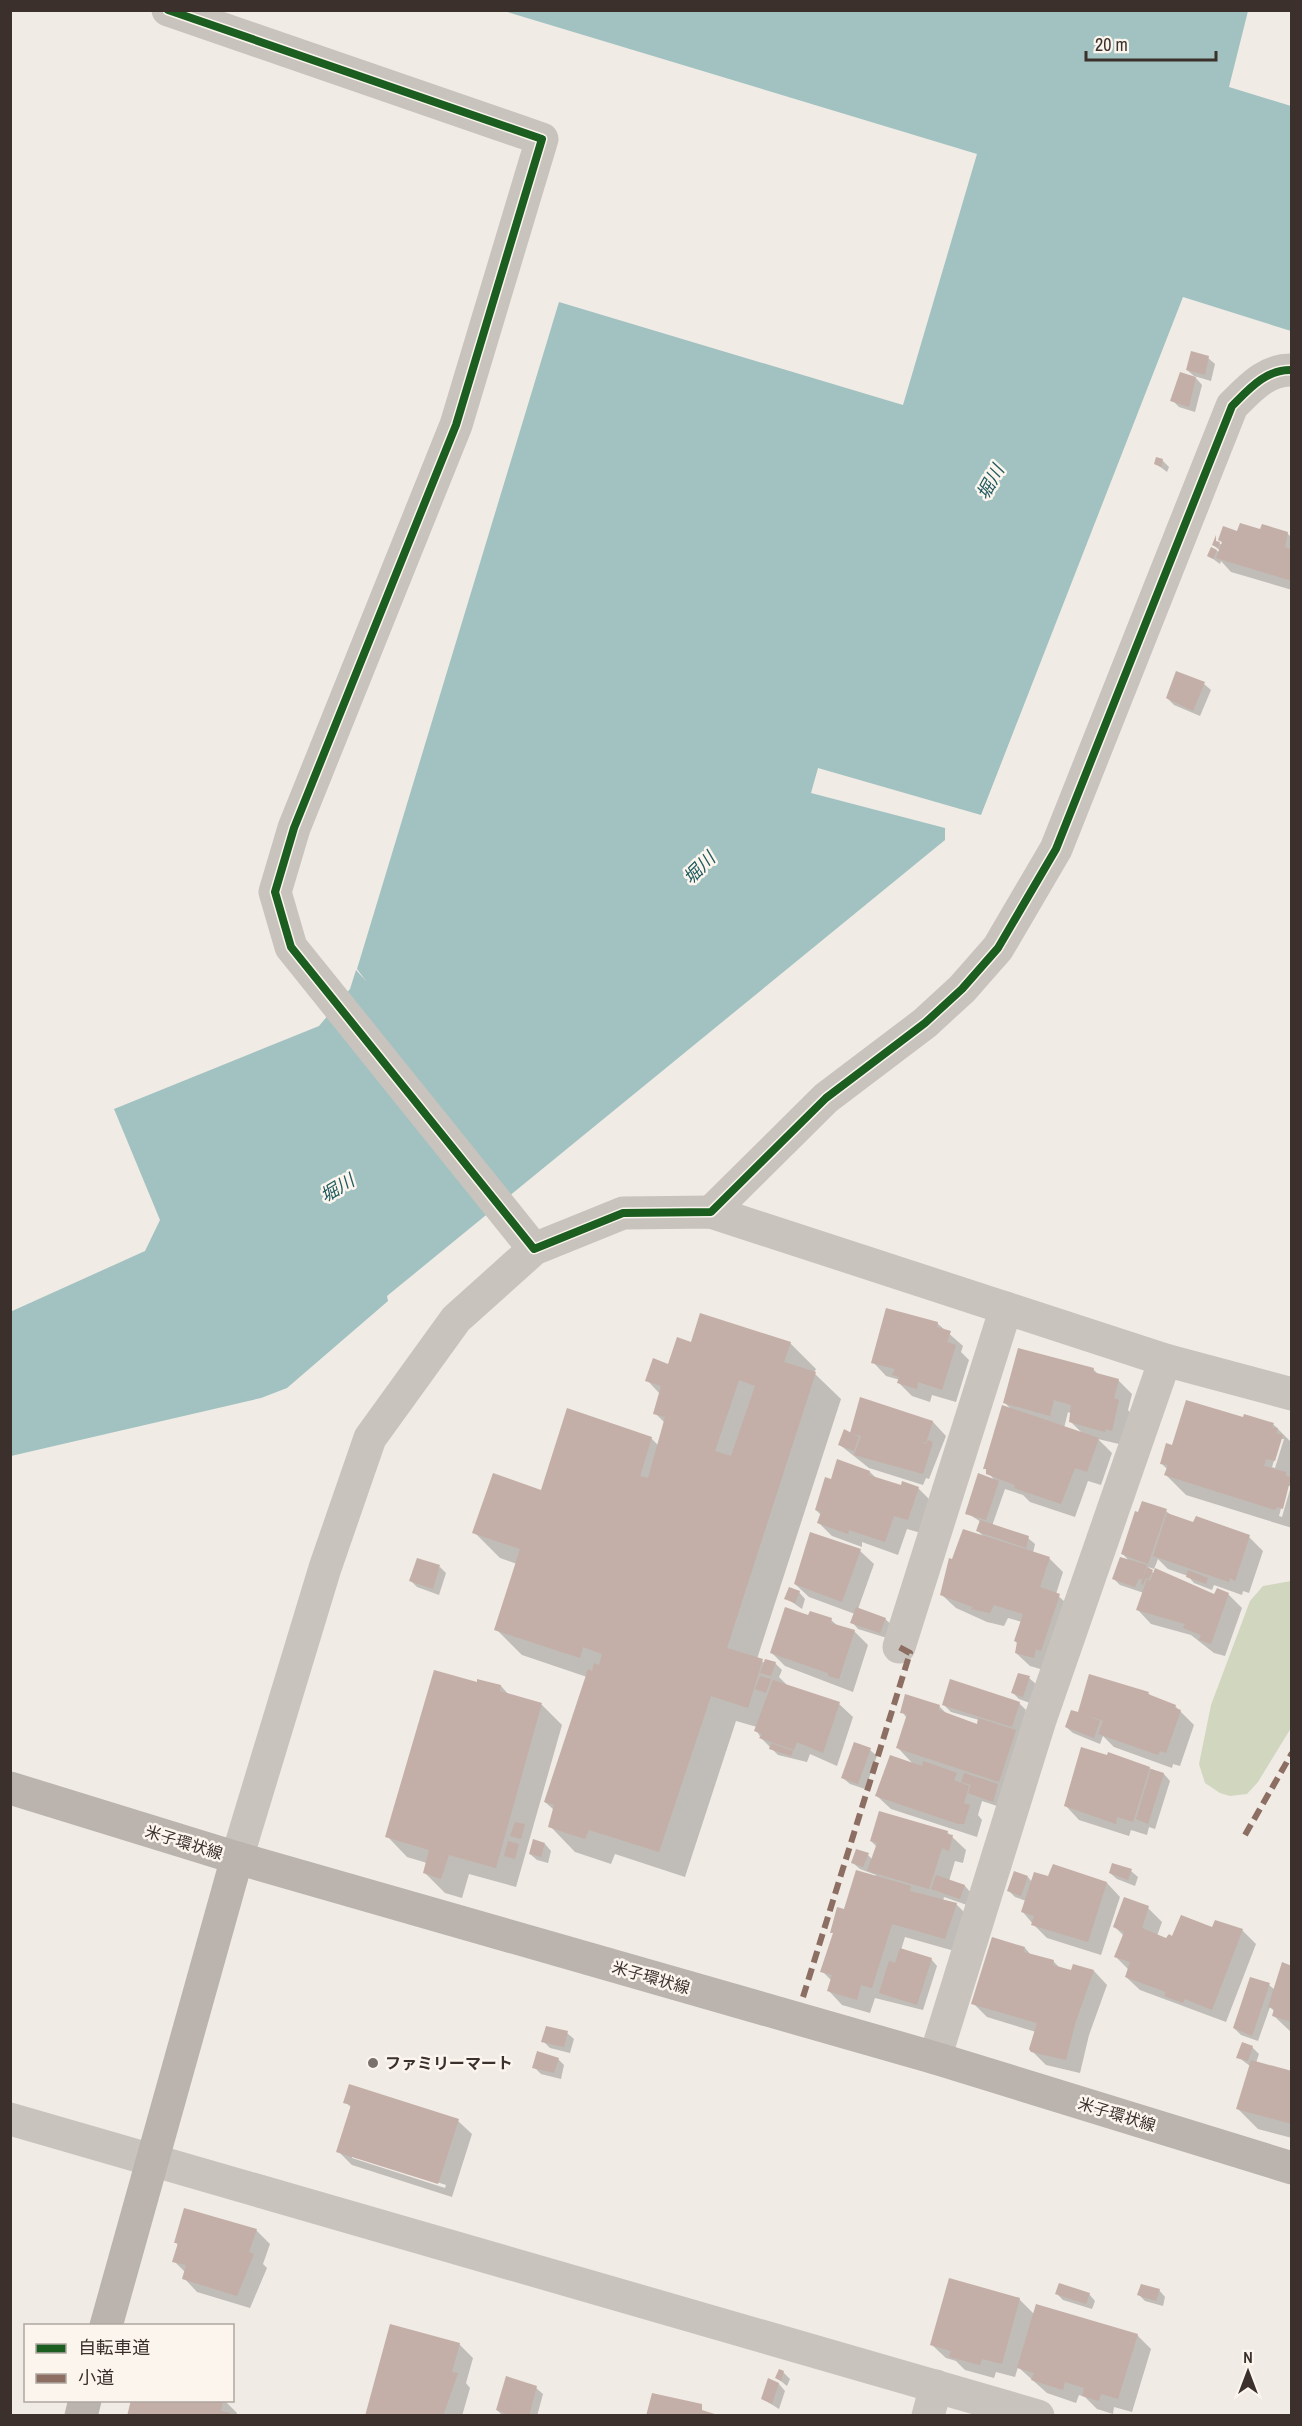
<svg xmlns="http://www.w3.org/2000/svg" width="1302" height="2426" font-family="'Archivo Narrow','Noto Sans JP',sans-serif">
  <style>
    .green { fill: #d1d6bf }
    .water { fill: #a1c2c1 }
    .shadow { fill: #0003; fill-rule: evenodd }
    .building { fill: #c3afa7; fill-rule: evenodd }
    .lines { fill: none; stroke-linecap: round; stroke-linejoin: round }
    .street { stroke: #c9c3be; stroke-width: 33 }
    .secondary { stroke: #bab3ae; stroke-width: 33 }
    .quiet { stroke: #8d6e63; stroke-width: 6; stroke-dasharray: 12 6; stroke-linecap: butt }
    .cycleway-casing { stroke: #fbf5ee; stroke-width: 11 }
    .cycleway { stroke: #1b5e20; stroke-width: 8 }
    .poi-dot { fill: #7a716c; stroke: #fbf5ee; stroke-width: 2 }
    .labels { text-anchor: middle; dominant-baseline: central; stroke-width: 5; stroke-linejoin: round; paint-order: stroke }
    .street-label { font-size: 16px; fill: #3b302b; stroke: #fbf5ee }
    .poi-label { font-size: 16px; font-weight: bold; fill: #3b302b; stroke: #fbf5ee; text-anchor: start }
    .water-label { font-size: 18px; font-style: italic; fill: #1f5a5e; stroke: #fbf5ee }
  </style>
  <rect width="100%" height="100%" fill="#f0ebe5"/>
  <polygon class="green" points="1291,1581 1291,1728 1258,1782 1247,1794 1230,1796 1220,1793 1205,1783 1199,1764 1211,1705 1250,1601 1263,1586"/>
  <polygon class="water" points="504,11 1248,11 1229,87 1291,106 1291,331 1183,297 981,815 818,768 811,793 945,828 945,840 387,1296 388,1301 287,1388 261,1398 11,1456 10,1312 145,1251 160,1220 114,1109 319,1026 350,989 356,970 366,981 357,969 559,302 903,405 977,154"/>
  <g class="shadow">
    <polygon points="1208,358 1215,364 1211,381 1194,376 1187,370"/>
    <polygon points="1196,378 1202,385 1195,412 1179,407 1172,400"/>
    <polygon points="1162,460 1169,467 1167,472 1155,463"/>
    <polygon points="1261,531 1287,533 1292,538 1292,590 1231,572 1221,561 1220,564 1209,556 1212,549 1222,553 1214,545 1215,542 1226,546 1220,540 1238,533"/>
    <polygon points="1204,684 1211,690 1200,716 1174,705 1167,698"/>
    <polygon points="937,1323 963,1346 961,1352 969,1360 956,1402 932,1395 930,1402 912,1396 899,1383 900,1380 886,1376 873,1362"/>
    <polygon points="790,1343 816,1369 814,1373 841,1399 757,1659 765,1663 775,1663 782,1670 779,1677 788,1686 839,1704 853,1717 837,1766 810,1754 807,1762 778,1755 761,1738 756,1730 757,1727 736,1721 685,1877 615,1854 611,1864 575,1852 550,1826 554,1810 545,1802 587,1677 522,1655 496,1629 517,1564 500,1558 474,1532 542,1492 651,1438 658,1445 665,1423 655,1413 660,1394 647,1380 669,1366 692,1344"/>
    <path d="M1093,1369l6,6 19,5 14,14 -4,16 4,5 -13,29 -21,-5 14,14 -11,32 -13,-4 -13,36 -45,-15 -7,-7 -18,-6 -13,37 36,12 7,6 -2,9 17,6 13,13 -7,22 17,15 -26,62 -17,-5 -14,-13 2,-9 -3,-3 7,-19 -14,-4 -4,8 -17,-4 -31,-14 -14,-13 11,-35 32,-22 -7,-7 3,-9 -14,-9 28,-32 -10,-13 26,-59 -6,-6zM1068,1412l4,2 -1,8 13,13 -20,-7z"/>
    <polygon points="861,1399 933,1422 946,1436 929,1479 926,1478 923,1485 869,1468 840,1445 851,1434"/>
    <path d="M1244,1419l29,5 19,19v85l-106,-33 -20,-20 2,-5 -7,-7 12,-16zM1281,1439h3l-9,29 -3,-1zM1287,1486h4l-9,31 -3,-1z"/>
    <polygon points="870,1472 877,1479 902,1487 918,1488 932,1502 921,1533 907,1529 898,1555 862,1542 862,1547 832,1536 819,1523 821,1515 816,1510"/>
    <polygon points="1166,1511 1172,1516 1194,1524 1249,1537 1263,1551 1249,1593 1243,1591 1242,1595 1214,1585 1212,1590 1194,1583 1188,1576 1168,1569 1158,1559 1154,1569 1148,1567 1154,1574 1215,1596 1228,1594 1242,1608 1225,1656 1214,1653 1191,1635 1151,1624 1138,1610 1144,1593 1120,1585 1114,1579 1130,1562 1123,1554"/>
    <polygon points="860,1551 874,1564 858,1609 885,1619 892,1625 887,1638 858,1629 852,1622 855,1614 809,1597 795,1584"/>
    <polygon points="440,1567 446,1573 439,1595 417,1587 411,1581"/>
    <polygon points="799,1592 805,1599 802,1609 786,1598"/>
    <polygon points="809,1616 831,1620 838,1626 854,1631 868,1645 853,1692 785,1666 772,1653"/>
    <polygon points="1029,1678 1036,1684 1030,1703 1019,1699 1013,1693"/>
    <polygon points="478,1684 501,1686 509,1695 542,1705 562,1725 516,1887 469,1874 462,1898 445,1893 425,1873 427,1863 407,1857 387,1836"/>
    <polygon points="1148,1693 1153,1698 1175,1706 1194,1725 1180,1766 1173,1764 1172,1768 1114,1747 1103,1736 1100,1744 1073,1733 1066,1727 1085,1717 1079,1711"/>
    <polygon points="1019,1703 1026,1710 1000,1807 982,1801 978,1815 982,1820 977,1837 891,1809 877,1796 914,1765 898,1748 907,1718 902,1712 940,1707 948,1715 978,1725 979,1720 951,1712 944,1705"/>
    <polygon points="870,1750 877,1756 865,1789 850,1784 843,1778"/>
    <polygon points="1149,1768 1164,1774 1170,1781 1155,1829 1149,1827 1147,1835 1131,1830 1129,1836 1079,1820 1066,1806"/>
    <polygon points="947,1832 966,1850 963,1863 955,1861 949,1881 965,1886 971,1893 967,1905 944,1897 943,1901 956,1904 970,1918 958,1952 905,1937 901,1950 931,1959 937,1966 923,2010 875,1998 870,2013 842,2005 829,1991 832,1981 822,1971 834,1934 832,1932 845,1910 876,1875 860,1869 853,1863 868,1855 873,1860 877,1847 871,1841"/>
    <polygon points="545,1844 551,1851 548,1863 537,1860 530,1854"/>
    <polygon points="1131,1871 1138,1877 1135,1886 1117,1879 1110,1873"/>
    <polygon points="1028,1877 1032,1882 1049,1878 1107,1883 1120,1897 1101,1955 1047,1938 1033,1924 1022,1911 1026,1901 1015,1897 1009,1891"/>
    <polygon points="1148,1908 1162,1922 1157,1936 1167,1940 1213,1929 1242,1930 1256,1944 1226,2022 1140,1990 1126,1977 1129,1970 1116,1957 1124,1936 1114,1926"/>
    <polygon points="1025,1948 1031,1955 1054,1962 1061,1969 1072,1972 1094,1971 1107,1985 1089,2035 1080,2073 1046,2065 1032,2051 1036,2032 987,2017 973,2003"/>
    <polygon points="1292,1967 1292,2033 1274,2016 1275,2012 1270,2007 1258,2041 1241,2035 1234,2028 1269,1985 1275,1990"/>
    <polygon points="567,2033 574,2039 570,2053 550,2048 543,2041"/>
    <polygon points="1252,2047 1259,2054 1256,2063 1292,2073 1292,2138 1258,2129 1238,2109 1250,2066 1238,2057"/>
    <polygon points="558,2059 564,2065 561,2079 541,2074 534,2067"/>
    <path d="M345,2102l113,19 14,13 -20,63 -100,-32 -14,-14 14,-43zM352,2155l94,30 -1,3 -93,-30z"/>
    <polygon points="256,2230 270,2244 263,2264 267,2268 250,2308 197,2292 184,2278 185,2272 174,2261 179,2246 175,2242"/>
    <polygon points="1159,2290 1165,2297 1163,2306 1145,2301 1139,2295"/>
    <polygon points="1057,2294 1089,2294 1095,2301 1092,2309 1063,2300"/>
    <polygon points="1019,2299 1034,2314 1137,2335 1151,2349 1132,2412 1114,2407 1113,2414 1097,2409 1085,2397 1079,2395 1076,2403 1047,2393 1018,2367 1015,2377 996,2372 994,2378 965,2370 956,2361 946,2358 932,2345"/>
    <polygon points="459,2344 473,2358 466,2383 470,2388 462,2416 367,2416"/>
    <polygon points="783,2372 790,2379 787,2386 777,2378"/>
    <polygon points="769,2380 779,2384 785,2391 779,2409 763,2399"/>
    <polygon points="536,2388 543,2394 537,2416 503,2416 497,2410"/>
    <polygon points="132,2400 224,2400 237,2413 236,2416 129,2416"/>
  </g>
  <g class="building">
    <polygon points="1191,351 1209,356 1205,375 1186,370"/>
    <polygon points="1180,372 1196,377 1189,407 1170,401"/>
    <polygon points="1156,457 1163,459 1161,467 1154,464"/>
    <polygon points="1240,523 1260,529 1262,524 1288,532 1285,547 1292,550 1292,581 1216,558 1222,542 1218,540 1223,526 1237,531"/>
    <polygon points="1216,535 1216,541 1220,542 1218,548 1212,545"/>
    <polygon points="1211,547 1217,550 1213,559 1207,556"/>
    <polygon points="1176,671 1205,682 1193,711 1166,698"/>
    <polygon points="886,1308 938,1322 937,1327 951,1331 947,1342 956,1345 942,1390 918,1382 917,1389 897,1383 899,1377 892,1375 895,1369 871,1363"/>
    <path d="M700,1313l91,29 -7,20 32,10 -89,276 36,11 -15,49 -37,-12 -52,156 -70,-22 -4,9 -37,-12 6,-22 -10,-3 44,-133 4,2 2,-8 5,2 3,-11 -19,-7 -3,11 -86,-28 26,-81 -48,-16 21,-60 48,17 26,-82 85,29 -12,39 8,2 17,-61 -12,-3 8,-28 -16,-5 8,-23 15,6 9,-27 14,5zM739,1380l16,6 -24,70 -16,-5z"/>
    <polygon points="1018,1348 1094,1368 1093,1372 1119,1379 1114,1398 1119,1400 1112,1431 1106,1429 1105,1432 1069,1422 1071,1405 1054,1400 1050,1416 1003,1403"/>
    <polygon points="860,1397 933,1421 926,1443 920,1442 926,1444 928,1440 933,1442 923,1474 854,1455 861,1436 850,1433"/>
    <polygon points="1186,1400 1243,1417 1244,1414 1274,1423 1272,1427 1278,1428 1276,1433 1283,1435 1275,1461 1266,1459 1264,1466 1286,1472 1286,1476 1291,1477 1283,1509 1277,1507 1275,1510 1164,1475 1168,1465 1160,1464 1166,1443 1172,1445"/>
    <polygon points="1002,1405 1099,1438 1087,1472 1075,1468 1061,1504 1014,1488 1015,1485 986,1474 986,1469 983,1469"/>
    <polygon points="844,1429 859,1437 854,1451 838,1445"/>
    <polygon points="837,1459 870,1471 869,1475 901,1485 902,1481 919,1487 908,1520 894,1516 885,1542 849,1530 848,1534 817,1523 821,1512 815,1510 825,1477 831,1479"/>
    <polygon points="978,1473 999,1481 986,1520 965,1514"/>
    <polygon points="1142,1501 1167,1509 1148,1564 1121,1554 1135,1511 1138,1512"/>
    <polygon points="1167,1513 1193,1522 1196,1516 1250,1535 1235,1581 1230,1578 1229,1582 1153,1556"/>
    <polygon points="980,1520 1029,1536 1026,1548 976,1531"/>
    <polygon points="963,1529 1050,1557 1040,1587 1060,1594 1041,1651 1036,1649 1034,1658 1015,1653 1017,1642 1014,1641 1023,1614 994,1605 990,1613 971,1609 973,1607 940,1595 949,1558 952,1559"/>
    <polygon points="810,1532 861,1549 842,1602 794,1584"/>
    <polygon points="1120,1557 1147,1565 1142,1580 1139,1578 1135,1587 1112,1579"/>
    <polygon points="417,1558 440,1565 433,1589 409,1581"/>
    <polygon points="1147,1567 1153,1570 1149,1579 1146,1578 1143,1585 1141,1584"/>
    <polygon points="1155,1568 1214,1594 1217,1588 1229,1593 1211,1644 1199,1640 1201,1635 1183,1628 1185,1624 1136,1610 1147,1579 1150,1581"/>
    <polygon points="1188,1570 1208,1578 1206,1584 1186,1577"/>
    <polygon points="789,1587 800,1591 795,1603 784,1599"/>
    <polygon points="785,1607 808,1615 810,1611 832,1618 831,1623 855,1630 839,1679 828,1676 828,1673 770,1653"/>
    <polygon points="856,1607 886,1618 880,1633 850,1623"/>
    <polygon points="765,1659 776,1662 771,1676 760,1673"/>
    <polygon points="434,1670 477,1682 477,1679 501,1685 500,1691 542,1703 496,1868 449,1855 441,1879 423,1873 429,1850 385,1837"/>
    <polygon points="1018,1673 1030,1676 1023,1697 1011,1693"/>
    <polygon points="1089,1674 1149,1692 1148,1694 1176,1705 1175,1708 1181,1710 1166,1753 1160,1751 1158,1755 1098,1734 1103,1721 1082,1714 1100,1721 1094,1738 1065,1727 1071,1710 1078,1712"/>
    <polygon points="760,1676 771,1679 766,1693 755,1689"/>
    <polygon points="950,1679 1020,1702 1012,1727 942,1705"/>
    <polygon points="773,1680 840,1702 823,1753 797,1742 794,1750 759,1738 762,1734 754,1731"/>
    <polygon points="905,1694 940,1705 939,1710 977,1724 978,1718 1016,1730 999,1782 896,1748 907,1714 900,1713"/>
    <polygon points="854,1742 871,1748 858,1784 841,1778"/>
    <polygon points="771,1743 793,1751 791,1756 769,1749"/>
    <polygon points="1081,1747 1107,1755 1108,1752 1150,1767 1133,1822 1117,1817 1116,1824 1064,1806"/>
    <polygon points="890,1755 922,1766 923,1761 957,1773 954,1780 969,1786 964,1803 970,1805 964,1824 958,1824 875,1796"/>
    <polygon points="1151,1769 1164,1773 1148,1824 1136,1819"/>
    <polygon points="964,1773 998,1784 993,1802 968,1793 971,1785 961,1782"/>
    <polygon points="879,1811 948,1831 947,1834 953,1835 949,1851 942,1848 929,1889 867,1871 877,1843 870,1841"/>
    <polygon points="515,1822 525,1824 521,1839 510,1836"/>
    <polygon points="533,1839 545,1843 541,1857 529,1854"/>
    <polygon points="508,1841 519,1844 515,1859 504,1856"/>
    <polygon points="856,1849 869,1853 863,1867 851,1863"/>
    <polygon points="1112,1863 1132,1869 1128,1880 1109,1873"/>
    <polygon points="1053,1864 1107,1882 1088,1942 1031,1925 1034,1916 1021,1912 1034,1872 1048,1876"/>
    <polygon points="856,1870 911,1886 910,1891 957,1903 945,1939 892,1924 872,1988 861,1985 857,2000 827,1991 832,1975 820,1972 833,1933 830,1933 837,1907 844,1909"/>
    <polygon points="1014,1871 1028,1876 1021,1896 1007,1891"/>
    <polygon points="936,1875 965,1885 960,1899 931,1889"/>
    <polygon points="1124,1897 1149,1906 1142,1928 1166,1938 1169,1934 1172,1936 1181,1915 1212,1927 1215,1920 1243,1929 1212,2010 1185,1999 1183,2003 1164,1996 1166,1992 1125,1977 1130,1962 1114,1957 1124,1932 1113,1927"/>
    <polygon points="992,1937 1025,1947 1024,1952 1054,1960 1053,1965 1071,1970 1073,1964 1094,1970 1076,2021 1066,2060 1031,2052 1029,2049 1037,2023 971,2004"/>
    <polygon points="900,1948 932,1958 917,2005 879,1993 889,1961 895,1963"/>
    <polygon points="1282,1962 1292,1966 1292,2022 1272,2016 1274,2009 1268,2007"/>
    <polygon points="1250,1977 1270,1983 1252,2036 1233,2028"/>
    <polygon points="546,2026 568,2031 564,2047 541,2042"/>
    <polygon points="1242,2042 1253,2046 1248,2061 1236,2058"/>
    <polygon points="537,2051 559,2058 554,2073 532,2068"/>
    <polygon points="1251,2060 1292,2071 1292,2124 1236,2109"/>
    <polygon points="349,2084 459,2119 438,2184 336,2152 351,2105 343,2103"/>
    <polygon points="184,2208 257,2229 249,2252 254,2254 237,2296 182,2279 186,2265 172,2262 178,2243 174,2243"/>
    <polygon points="949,2278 1020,2298 1002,2364 982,2359 980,2365 949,2357 951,2351 930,2345"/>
    <polygon points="1059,2283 1090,2293 1086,2304 1055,2294"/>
    <polygon points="1141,2284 1160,2289 1156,2301 1137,2295"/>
    <polygon points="1036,2304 1138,2334 1118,2399 1101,2394 1099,2401 1082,2396 1084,2388 1065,2382 1063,2390 1031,2380 1034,2373 1017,2368"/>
    <polygon points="390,2324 460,2343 452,2372 458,2373 443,2416 365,2416"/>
    <polygon points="779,2369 784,2371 781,2381 775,2378"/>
    <polygon points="506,2376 537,2386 529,2416 512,2416 496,2410"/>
    <polygon points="768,2378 779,2383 772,2404 761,2399"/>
    <polygon points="652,2393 702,2404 702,2410 721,2416 646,2416"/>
    <polygon points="131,2400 223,2400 221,2411 230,2413 229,2416 127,2416"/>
  </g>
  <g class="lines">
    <g class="street">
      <polyline points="168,10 542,139 456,425 294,828 275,892 291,947 534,1249"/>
      <path d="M711,1212l115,-114 99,-75 37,-34 36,-41 58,-99 176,-443c17,-17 34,-37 60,-36"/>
      <polyline points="899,1647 1006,1308"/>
      <polyline points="237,1858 325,1568 370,1438 456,1319 534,1249 623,1213 711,1212 1165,1360 1292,1394"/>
      <polyline points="935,2058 1040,1720 1165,1360"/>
      <polyline points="10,2119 1038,2416"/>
      <polyline points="928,2416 936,2386"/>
    </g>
    <g class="secondary">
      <polyline points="10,1788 237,1858 935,2058 1292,2168"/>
      <polyline points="106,2326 237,1858"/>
      <polyline points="81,2416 85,2400"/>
    </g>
    <g class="quiet">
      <polyline points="1245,1835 1292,1753"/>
      <polyline points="803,1997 910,1653 899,1647"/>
    </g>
    <defs>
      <path id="cycleway" d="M168,10l374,129 -86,286 -162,403 -19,64 16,55 243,302 89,-36 88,-1 115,-114 99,-75 37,-34 36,-41 58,-99 176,-443c17,-17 34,-37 60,-36"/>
    </defs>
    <use href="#cycleway" class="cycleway-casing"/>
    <use href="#cycleway" class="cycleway"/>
  </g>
  <circle class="poi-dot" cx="373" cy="2063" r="6"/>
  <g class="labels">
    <g class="street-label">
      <text transform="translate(184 1842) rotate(17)">米子環状線</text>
      <text transform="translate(651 1977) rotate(16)">米子環状線</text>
      <text transform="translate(1117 2114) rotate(17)">米子環状線</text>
    </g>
    <g class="poi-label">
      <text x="385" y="2063">ファミリーマート</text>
    </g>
    <g class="water-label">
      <text transform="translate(990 482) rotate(-61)">堀川</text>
      <text transform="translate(699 868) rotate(-45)">堀川</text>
      <text transform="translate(337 1188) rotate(-31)">堀川</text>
    </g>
  </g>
  <rect width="1302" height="2426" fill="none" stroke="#3b302b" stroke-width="24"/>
  <rect x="24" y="2324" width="210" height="78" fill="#fbf5ee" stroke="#aea6a0" stroke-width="1.5"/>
  <rect x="36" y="2344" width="30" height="9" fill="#1b5e20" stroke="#aea6a0" stroke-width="1.5"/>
  <text x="78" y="2354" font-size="18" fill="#3b302b">自転車道</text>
  <rect x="36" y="2374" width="30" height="9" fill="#8d6e63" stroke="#aea6a0" stroke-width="1.5"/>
  <text x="78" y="2384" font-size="18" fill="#3b302b">小道</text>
  <g transform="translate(1248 2372)" stroke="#fbf5ee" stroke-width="4.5" paint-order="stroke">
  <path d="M0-4.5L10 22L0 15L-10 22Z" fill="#3b302b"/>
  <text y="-9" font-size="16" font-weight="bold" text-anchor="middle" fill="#3b302b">N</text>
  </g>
  <path d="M1086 51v9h130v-9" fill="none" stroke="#3b302b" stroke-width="3"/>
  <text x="1095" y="51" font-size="18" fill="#3b302b" stroke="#fbf5ee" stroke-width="4.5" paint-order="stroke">20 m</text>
</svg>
